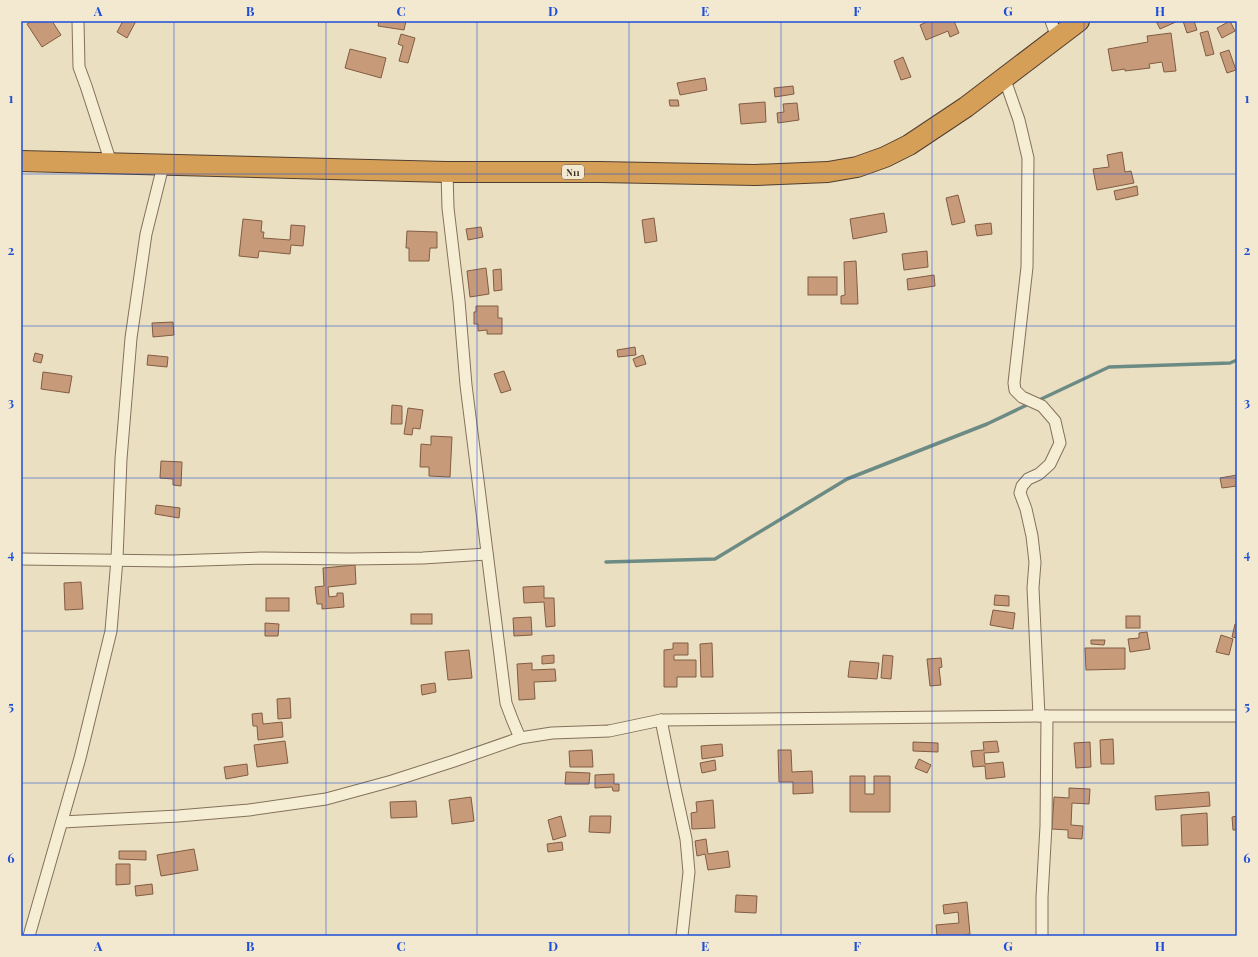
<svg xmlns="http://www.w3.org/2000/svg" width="1258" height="957" font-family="'Playfair Display',serif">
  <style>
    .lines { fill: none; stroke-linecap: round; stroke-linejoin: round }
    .stream { stroke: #6c8b84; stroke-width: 3.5 }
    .building { fill: #c79b7a; stroke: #815c42 }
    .street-casing { stroke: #84715b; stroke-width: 13 }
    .highway-casing { stroke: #513f2f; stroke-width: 22 }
    .street { stroke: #f6edd5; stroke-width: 11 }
    .highway { stroke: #d59f58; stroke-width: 20 }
    .grid { fill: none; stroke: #1d4ed8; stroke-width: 1; stroke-opacity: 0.55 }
    .labels { text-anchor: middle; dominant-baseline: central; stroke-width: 3.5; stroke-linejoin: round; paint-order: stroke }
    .shield { fill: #f3e9d1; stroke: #6d6354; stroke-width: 1 }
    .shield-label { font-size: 9px; font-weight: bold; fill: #34291e }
    .neatline { fill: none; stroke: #1d4ed8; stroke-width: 1.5 }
    .grid-label { font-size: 13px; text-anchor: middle; font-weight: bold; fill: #1d4ed8 }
  </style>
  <rect width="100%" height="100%" fill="#ebdfc2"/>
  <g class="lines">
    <g class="stream">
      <polyline points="1037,401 1109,367 1230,363 1237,360"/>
      <polyline points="606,562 715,559 847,479 987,424 1031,403"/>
    </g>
  </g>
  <g class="building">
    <polygon points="32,21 52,21 61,35 42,47 27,24"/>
    <polygon points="123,21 136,21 127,38 117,32"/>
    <polygon points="379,21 406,21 404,30 378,26"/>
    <polygon points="929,21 954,21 959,33 950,37 948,31 926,40 920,25"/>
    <polygon points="1156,21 1178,21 1160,29"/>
    <polygon points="1183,21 1194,21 1197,30 1187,33"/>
    <polygon points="1230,21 1235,31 1222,38 1217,28"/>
    <polygon points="1208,31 1214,54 1206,56 1200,33"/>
    <polygon points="1171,33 1176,71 1164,72 1162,62 1149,64 1150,68 1125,71 1125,69 1112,71 1108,49 1148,42 1147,36"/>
    <polygon points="401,34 415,38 408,63 399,61 403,46 398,44"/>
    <polygon points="350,49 386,58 381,78 345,68"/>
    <polygon points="1229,50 1236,70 1227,73 1220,53"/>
    <polygon points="903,57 911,77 901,80 894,61"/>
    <polygon points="705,78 707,90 680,95 677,83"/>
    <polygon points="793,86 794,94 775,97 774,88"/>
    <polygon points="669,100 678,100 679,106 670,106"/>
    <polygon points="765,102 766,122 741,124 739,104"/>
    <polygon points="797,103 799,120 778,123 777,113 784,112 783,104"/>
    <polygon points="1122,152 1125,172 1131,171 1134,183 1097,190 1093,169 1109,167 1107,155"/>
    <polygon points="1137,186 1138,195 1116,200 1114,191"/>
    <polygon points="958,195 965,222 952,225 946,198"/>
    <polygon points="884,213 887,232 853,239 850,219"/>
    <polygon points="654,218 657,241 645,243 642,220"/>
    <polygon points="243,219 262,221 261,232 264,232 263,238 290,240 291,225 305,226 303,246 291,245 290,254 259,251 258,258 239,256"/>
    <polygon points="991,223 992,234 977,236 975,225"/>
    <polygon points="481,227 483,237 468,240 466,229"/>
    <polygon points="407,231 437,232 437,248 430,248 429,261 409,261 409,248 406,248"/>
    <polygon points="927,251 928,267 904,270 902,254"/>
    <polygon points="856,261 858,304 841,304 841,296 845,295 844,262"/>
    <polygon points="486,268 489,294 470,297 467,271"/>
    <polygon points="501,269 502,290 494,291 493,270"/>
    <polygon points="934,275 935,286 908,290 907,279"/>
    <rect x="808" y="277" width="29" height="18"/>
    <polygon points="476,306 498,306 498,318 502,318 502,334 487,334 487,330 478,331 478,324 474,324 474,312 476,312"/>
    <polygon points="173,322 174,335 153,337 152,323"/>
    <polygon points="635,347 636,355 618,357 617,350"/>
    <polygon points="35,353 43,355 41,363 33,361"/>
    <polygon points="148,355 168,357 167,367 147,365"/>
    <polygon points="643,355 646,364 636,367 633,359"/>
    <polygon points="504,371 511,390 501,393 494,374"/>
    <polygon points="43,372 72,376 69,393 41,389"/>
    <polygon points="392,405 402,406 402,424 391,424"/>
    <polygon points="408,408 423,410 420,429 413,428 412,435 404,434"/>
    <polygon points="431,436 452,437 450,477 429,476 429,467 420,467 421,444 431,445"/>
    <polygon points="161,461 182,462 181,486 173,485 173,479 160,478"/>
    <polygon points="1237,475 1237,486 1222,488 1220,478"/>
    <polygon points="156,505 180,508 179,518 155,514"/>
    <polygon points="355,565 356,584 328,587 329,597 337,596 337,593 343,593 344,607 322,609 322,604 317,604 315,587 324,586 323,568"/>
    <polygon points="81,582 83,609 65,610 64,583"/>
    <polygon points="544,586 544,598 554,598 555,626 546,627 544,602 524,603 523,587"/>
    <polygon points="995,595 1009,596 1009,606 994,605"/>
    <rect x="266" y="598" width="23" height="13"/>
    <polygon points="993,610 1015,613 1013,629 990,625"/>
    <rect x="411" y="614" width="21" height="10"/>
    <rect x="1126" y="616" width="14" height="12"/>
    <polygon points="531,617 532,635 514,636 513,618"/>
    <polygon points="265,623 279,624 278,636 265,636"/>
    <polygon points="1235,624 1237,624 1237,638 1232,637"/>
    <polygon points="1147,632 1150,649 1130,652 1128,639 1139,638 1139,633"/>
    <polygon points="1221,635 1233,639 1229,655 1216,652"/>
    <polygon points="1091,640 1105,640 1104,645 1091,644"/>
    <polygon points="673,643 688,643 688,655 674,655 674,660 696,660 696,677 677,677 677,687 664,687 664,650 673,649"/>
    <polygon points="712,643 713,677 701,677 700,644"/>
    <polygon points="1085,648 1125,648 1125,669 1086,670"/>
    <polygon points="469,650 472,678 448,680 445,652"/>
    <polygon points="554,655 554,663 542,664 542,656"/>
    <polygon points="883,655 893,656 891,679 881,678"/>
    <polygon points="941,658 942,667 939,668 941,685 930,686 927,659"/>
    <polygon points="850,661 879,663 877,679 848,677"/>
    <polygon points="532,663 532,670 555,669 556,681 534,682 535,699 519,700 517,664"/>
    <polygon points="435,683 436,692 422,695 421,685"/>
    <polygon points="290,698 291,718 278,719 277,699"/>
    <polygon points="262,713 263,724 282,722 283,737 258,740 257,726 253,726 252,714"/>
    <polygon points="1113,739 1114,764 1101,764 1100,740"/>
    <polygon points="285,741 288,763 257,767 254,745"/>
    <polygon points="997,741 999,752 984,753 985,764 1003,762 1005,777 986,779 985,766 973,767 971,751 984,750 983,742"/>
    <polygon points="913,742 938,743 938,752 913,751"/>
    <polygon points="1090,742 1091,767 1076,768 1074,743"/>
    <polygon points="722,744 723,756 702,759 701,746"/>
    <polygon points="592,750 593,767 570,767 569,751"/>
    <polygon points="778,750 791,750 792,772 812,771 813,793 793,794 793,782 779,782"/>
    <polygon points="919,759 931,765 927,773 915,768"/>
    <polygon points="715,760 716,770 702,773 700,763"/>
    <polygon points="247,764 248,775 226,779 224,767"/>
    <polygon points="566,772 590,773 589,784 565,784"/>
    <polygon points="614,774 614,784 619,784 619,791 613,791 612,787 595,788 595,775"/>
    <polygon points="850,776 865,776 865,794 874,794 874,776 890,776 890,812 850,812"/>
    <polygon points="1069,788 1090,789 1089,804 1072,803 1071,825 1083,826 1082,839 1068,838 1068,830 1052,829 1054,797 1069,798"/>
    <polygon points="1209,792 1210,806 1156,810 1155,796"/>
    <polygon points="471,797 474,821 452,824 449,800"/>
    <polygon points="713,800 715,828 692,829 691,813 697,812 696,802"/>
    <polygon points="416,801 417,817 391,818 390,802"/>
    <polygon points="1207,813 1208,845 1182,846 1181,815"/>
    <polygon points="561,816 566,836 553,840 548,820"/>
    <polygon points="590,816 611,816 610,833 589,832"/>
    <polygon points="1237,816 1237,830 1233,830 1232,817"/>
    <polygon points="706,839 708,854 728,851 730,867 708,870 705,854 697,856 695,841"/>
    <polygon points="562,842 563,850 548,852 547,844"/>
    <polygon points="194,849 198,870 161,876 157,855"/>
    <polygon points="119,851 146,851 146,860 119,859"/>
    <polygon points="116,864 130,864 130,884 116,885"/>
    <polygon points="152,884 153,894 136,896 135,886"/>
    <polygon points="736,895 757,896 756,913 735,912"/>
    <polygon points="967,902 970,934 961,936 937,936 936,925 959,923 958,912 944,914 943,905"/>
  </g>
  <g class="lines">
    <defs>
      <g id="street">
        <polyline points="78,21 79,67 86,86 111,163"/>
        <polyline points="1051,21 1057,37"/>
        <polyline points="1004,77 1019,120 1028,158 1027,267 1014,383 1015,390 1022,397 1042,406 1055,421 1060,443 1050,464 1039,474 1028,479 1022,486 1020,493 1026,509 1032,536 1035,562 1033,588 1039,716"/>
        <polyline points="447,172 448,208 459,301 466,385 506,703 512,719 520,738"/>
        <polyline points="21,559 172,561 261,558 349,559 423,558 487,554"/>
        <polyline points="661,720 674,784 686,839 689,872 682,936"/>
        <polyline points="62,822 178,816 249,810 326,799 392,781 454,761 520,738 552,733 609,731 661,720 1039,716 1237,716"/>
        <polyline points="29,936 80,758 111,631 117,559 121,459 131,338 146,234 163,166"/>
        <polyline points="1042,936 1042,897 1046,826 1047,716"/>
      </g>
      <polyline id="highway" points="21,161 447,172 600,172 755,175 828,172 857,167 885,157 909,145 966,107 1079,21"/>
    </defs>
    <use href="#street" class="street-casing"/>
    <use href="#highway" class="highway-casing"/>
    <use href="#street" class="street"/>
    <use href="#highway" class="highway"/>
  </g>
  <path class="grid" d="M174,21v915M326,21v915M477,21v915M629,21v915M781,21v915M932,21v915M1084,21v915M21,174h1216M21,326h1216M21,478h1216M21,631h1216M21,783h1216"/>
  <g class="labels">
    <rect class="shield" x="562" y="165" width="22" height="14" rx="3"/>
    <g class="shield-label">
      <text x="573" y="172">N11</text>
    </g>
  </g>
  <rect width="1258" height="957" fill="none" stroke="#f3e9d1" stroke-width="44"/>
  <rect x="22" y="22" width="1214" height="913" class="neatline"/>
  <g class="grid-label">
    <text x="98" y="16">A</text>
    <text x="250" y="16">B</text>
    <text x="401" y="16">C</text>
    <text x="553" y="16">D</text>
    <text x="705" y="16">E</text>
    <text x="857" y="16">F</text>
    <text x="1008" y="16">G</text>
    <text x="1160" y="16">H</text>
    <text x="11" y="103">1</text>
    <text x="1247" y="103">1</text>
    <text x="11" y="255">2</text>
    <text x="1247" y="255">2</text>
    <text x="11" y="407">3</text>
    <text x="1247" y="407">3</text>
    <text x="11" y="559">4</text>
    <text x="1247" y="559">4</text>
    <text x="11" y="711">5</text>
    <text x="1247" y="711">5</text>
    <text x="11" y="863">6</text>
    <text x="1247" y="863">6</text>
    <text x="98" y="951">A</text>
    <text x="250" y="951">B</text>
    <text x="401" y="951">C</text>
    <text x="553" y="951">D</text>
    <text x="705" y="951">E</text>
    <text x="857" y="951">F</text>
    <text x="1008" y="951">G</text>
    <text x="1160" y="951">H</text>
  </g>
</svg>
